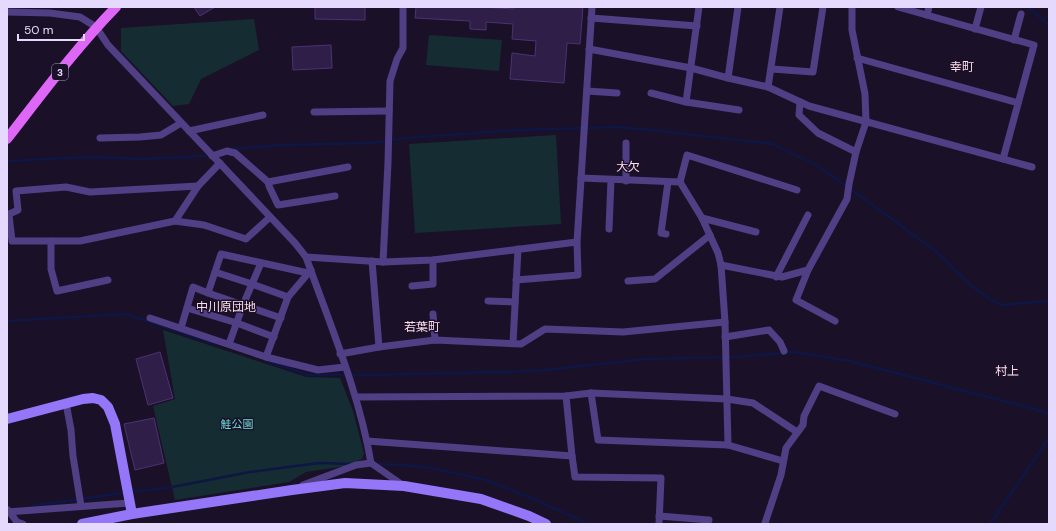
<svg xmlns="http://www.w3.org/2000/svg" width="1056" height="531" font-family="'DM Sans','Noto Sans JP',sans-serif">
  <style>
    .green { fill: #152d32 }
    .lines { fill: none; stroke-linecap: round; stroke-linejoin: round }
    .stream { stroke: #0d1645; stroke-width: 2.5 }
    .building { fill: #2f1e48; stroke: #4c3273 }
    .street { stroke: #503f85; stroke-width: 7 }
    .secondary { stroke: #9476f9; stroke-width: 10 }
    .primary { stroke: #df67f8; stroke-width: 10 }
    .labels { text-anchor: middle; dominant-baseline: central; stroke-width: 3; stroke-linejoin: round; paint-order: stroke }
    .shield { fill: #1a1128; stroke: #a89ebd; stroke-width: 1 }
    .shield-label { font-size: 10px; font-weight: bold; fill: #e5dafd }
    .park-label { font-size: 11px; fill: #69dbd6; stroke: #1a1128 }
    .neighbourhood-label { font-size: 12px; fill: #fddceb; stroke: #1a1128 }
  </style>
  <rect width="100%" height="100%" fill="#1a1128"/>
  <g class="green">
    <polygon points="254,19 259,50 201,79 189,104 173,106 121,51 121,28"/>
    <polygon points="429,35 502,40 499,71 426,65"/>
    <polygon points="556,135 561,224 415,233 409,144"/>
    <polygon points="163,330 306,377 340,378 353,411 364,453 362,459 346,466 306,472 289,482 175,500 153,406 175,399"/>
  </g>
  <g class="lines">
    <g class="stream">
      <polyline points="1028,7 1049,25"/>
      <polyline points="230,149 280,145 372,143 407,138 518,130 618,127 660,131 773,144 818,166 877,208 938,253 973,287 993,301 1002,305 1049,301"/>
      <polyline points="7,161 91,157 142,159 204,156 210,154"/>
      <polyline points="7,321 125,314 216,344"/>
      <polyline points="264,360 309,375 375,375 535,371 647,359 738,357 794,352 850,361 1049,413"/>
      <polyline points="376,464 406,465 431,468 486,480 534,499 588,524"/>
      <polyline points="130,492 167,488 250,472 319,463 353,464"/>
      <polyline points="34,505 125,493"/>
      <polyline points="990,524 1049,438"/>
    </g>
  </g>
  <g class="building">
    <polygon points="194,7 215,7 200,16"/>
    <polygon points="315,7 365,7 365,20 315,19"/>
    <polygon points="416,7 481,7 514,9 514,7 583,7 580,44 567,43 564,83 510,79 512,53 535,56 536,41 512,39 513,24 486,22 486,30 470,29 470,21 415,18"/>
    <polygon points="331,45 332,68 293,70 292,47"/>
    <polygon points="160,352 173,398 148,405 136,359"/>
    <polygon points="154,418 164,463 135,470 124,424"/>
  </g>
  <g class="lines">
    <g class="street">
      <polyline points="699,7 686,102 739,110"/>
      <polyline points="898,7 1034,45 1003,159"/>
      <path d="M7,12l43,1 30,4 16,10 12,18 187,198 11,14c24,68 53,135 65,206"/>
      <polyline points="927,15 929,7"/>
      <polyline points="591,18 697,26"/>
      <polyline points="975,29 981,7"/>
      <polyline points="1014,40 1021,14"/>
      <polyline points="589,49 691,68 728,78 768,87 809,106 1032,167"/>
      <polyline points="857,58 1018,103"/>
      <polyline points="772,69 813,72 823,7"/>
      <polyline points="728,78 738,7"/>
      <polyline points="768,87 780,7"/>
      <polyline points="587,91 617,93"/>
      <polyline points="651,93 686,102"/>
      <polyline points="800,102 799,115 818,133 856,152 866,122 865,94 852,30 852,7"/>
      <polyline points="314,112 389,111"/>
      <polyline points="189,131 263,115"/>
      <polyline points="100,138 140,137 161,135 181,123"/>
      <polyline points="626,143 626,181"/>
      <polyline points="212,156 227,151 235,153 268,182 348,167"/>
      <polyline points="581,178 680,182 702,218 718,253 721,265 725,322 728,445"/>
      <polyline points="268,182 269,186 278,205 335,196"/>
      <polyline points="680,182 687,155 797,190"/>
      <polyline points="7,215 18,210 16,191 66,187 90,192 198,186"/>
      <polyline points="9,215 12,241 80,241 175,221 198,186 220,163"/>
      <polyline points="702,218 756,232"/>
      <polyline points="175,221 204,225 246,239 270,217"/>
      <polyline points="609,229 611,180"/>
      <polyline points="666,234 661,233 668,182"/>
      <polyline points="51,241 51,269 57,291 108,280"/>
      <polyline points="306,257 383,262 433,260 577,242 592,7"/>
      <polyline points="372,261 379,347"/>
      <polyline points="383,262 388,163 390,81 397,59 403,48 403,7"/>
      <polyline points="721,265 782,277 808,270 796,300 835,321"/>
      <polyline points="808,270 847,199 849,184 856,152"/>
      <polyline points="215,272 252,284 288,297"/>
      <polyline points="776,277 808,215"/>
      <polyline points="516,280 578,275 577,242"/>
      <polyline points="628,281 655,279 710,235"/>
      <polyline points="412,286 433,284 433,260"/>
      <polyline points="488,301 515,302"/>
      <polyline points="187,308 237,323 274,337"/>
      <polyline points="433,314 435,340"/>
      <polyline points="150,318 266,357 318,370 345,367"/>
      <polyline points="281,318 208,293 221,254 308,273"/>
      <polyline points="181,328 193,287 208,293"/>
      <polyline points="725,337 769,330 780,342 784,351"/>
      <polyline points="513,343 518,249"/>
      <polyline points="229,344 243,305 261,263"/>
      <polyline points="340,354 379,347 435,340 521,344 545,329 623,332 725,322"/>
      <polyline points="266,357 288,297 311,270"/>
      <polyline points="591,393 598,440 728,445 783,461"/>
      <polyline points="566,396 572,456"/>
      <polyline points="356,397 566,396 591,393 727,399 753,403 797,432"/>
      <polyline points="66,403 71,430 73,456 81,506"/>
      <polyline points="367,441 572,456 575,477 661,478 659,524"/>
      <polyline points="303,485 356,465 371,463 404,486"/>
      <polyline points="8,510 17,522 23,524"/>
      <polyline points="7,512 129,503"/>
      <polyline points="659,516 709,520"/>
      <polyline points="765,523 781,475 786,448 803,425 804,416 819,386 895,414"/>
    </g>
    <g class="secondary">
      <polyline points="7,419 83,399 93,398 101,400 108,407 115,424 132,514"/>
      <polyline points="82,524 132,514 292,490 345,483 404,486 481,499 529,516 546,524"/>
    </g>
    <path class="primary" d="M7,139c35,-45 69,-91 109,-132"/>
  </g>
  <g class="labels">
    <rect class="shield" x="52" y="64" width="16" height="16" rx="3"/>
    <g class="shield-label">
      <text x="60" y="72">3</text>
    </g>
    <g class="park-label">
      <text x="237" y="424">鮭公園</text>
    </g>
    <g class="neighbourhood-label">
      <text x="962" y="67">幸町</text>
      <text x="628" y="167">大欠</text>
      <text x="226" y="307">中川原団地</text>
      <text x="422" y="327">若葉町</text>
      <text x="1007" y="371">村上</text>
    </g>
  </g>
  <rect width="1056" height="531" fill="none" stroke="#e5dafd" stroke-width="16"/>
  <path d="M18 34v6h66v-6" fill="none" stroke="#e5dafd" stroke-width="2"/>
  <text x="24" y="34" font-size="12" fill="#e5dafd" stroke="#1a1128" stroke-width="3" paint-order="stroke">50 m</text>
</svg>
